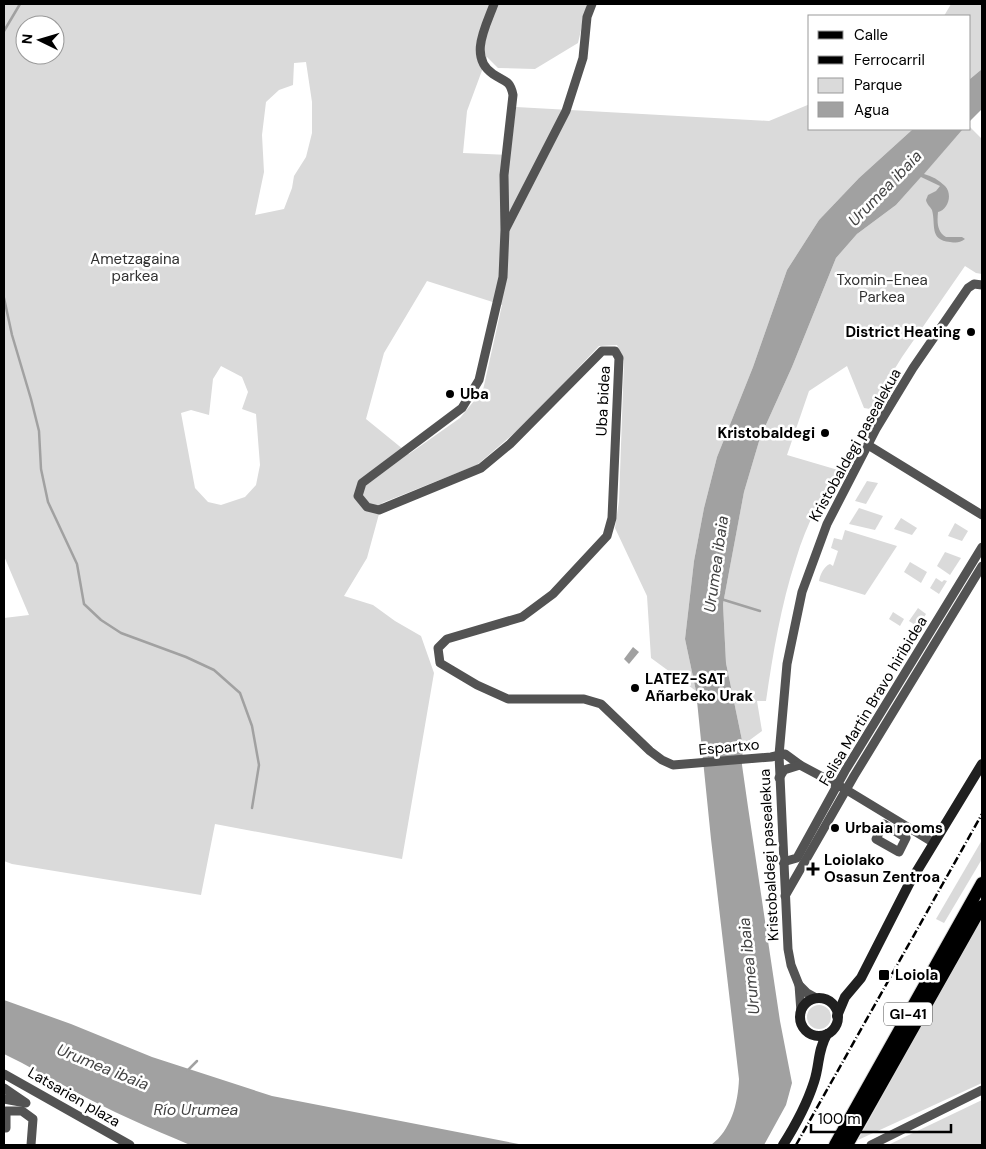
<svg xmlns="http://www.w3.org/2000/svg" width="986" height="1149" font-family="'DM Sans',sans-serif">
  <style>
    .green { fill: #dadada; fill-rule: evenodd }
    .water { fill: #a1a1a1 }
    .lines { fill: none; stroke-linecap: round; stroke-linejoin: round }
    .stream { stroke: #a1a1a1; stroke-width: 2.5 }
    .primary-casing { stroke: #dbdbdb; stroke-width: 14 }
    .street { stroke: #535353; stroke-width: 9 }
    .secondary { stroke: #202020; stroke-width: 10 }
    .primary { stroke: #000; stroke-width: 12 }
    .rail { stroke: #000; stroke-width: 2.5; stroke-dasharray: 8 2.5 1 2.5; stroke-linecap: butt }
    .poi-dot { fill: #000; stroke: #fff; stroke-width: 2 }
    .labels { text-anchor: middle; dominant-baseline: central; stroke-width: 5; stroke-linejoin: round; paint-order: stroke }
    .shield { fill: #fff; stroke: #4c4c4c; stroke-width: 1 }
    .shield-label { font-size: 14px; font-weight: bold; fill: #000 }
    .park-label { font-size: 15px; fill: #313131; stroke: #fff }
    .poi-label { font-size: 15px; font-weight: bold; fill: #000; stroke: #fff; text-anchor: start }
    .street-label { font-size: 15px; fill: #000; stroke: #fff }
    .water-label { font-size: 16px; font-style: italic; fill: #424242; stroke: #fff }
  </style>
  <rect width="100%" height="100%" fill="#fff"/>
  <g class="green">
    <path d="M4,4h583l-9,39 -43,26 -37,-1 -11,-11 -20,54 -4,42 47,2 6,-48 253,14 41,-17v25h103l-54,49 -40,42 -32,50 -34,97 -36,90 -13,51 -10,53 -9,78 11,52 -45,-33 -4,-62 -32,-68 4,-27 5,-140 -7,-16 -18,1 -74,78 -48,41 -95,38 -15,55 -23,38 29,9 22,16 26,15 13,37 -32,186 -187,-35 -14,71 -189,-31 -8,-3v-27h1l-1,-2v-214l25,-3 -25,-59zM25,25h30v30h-30zM306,62l6,40v31l-6,24 -12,19 -2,12 -8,21 -29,6 9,-43 -2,-37 4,-33 13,-12 14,-5 1,-22zM427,281l75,24 -19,85 -23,28 -51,36 -43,-35 18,-66zM221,366l21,11 6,15 -6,17 14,5 4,51 -4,20 -11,12 -24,8 -13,-3 -13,-14 -14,-75 10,-3 18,5 4,-36z"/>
    <polygon points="951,4 982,4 982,69 970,79 970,16 944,16"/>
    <path d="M970,127l12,12v135l-6,-1 -11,-7 -63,91 -32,52 -6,-1 -17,-42 -38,25 -22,64 51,15 -3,9 -4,-1c-13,26 -27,53 -35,81 -15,46 -23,94 -30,142h-9l5,30 -19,14 -17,-82 -3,-59 21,-112 16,-54 32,-71 44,-109 21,-24 39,-29 67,-76h7z"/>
    <polygon points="867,481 878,483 866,504 855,501"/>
    <polygon points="859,508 883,516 875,530 849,524"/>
    <polygon points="901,518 917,528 912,535 894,529"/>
    <polygon points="955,523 968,531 962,541 948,536"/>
    <path d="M845,530l52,16 -32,49 -46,-14c1,-6 5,-15 11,-17l3,2 5,-15 -7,-3 3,-10 8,2z"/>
    <polygon points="945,552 961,558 950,575 937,566"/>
    <polygon points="910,562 927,572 921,583 904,572"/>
    <polygon points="936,578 942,582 944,580 947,581 939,594 930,588"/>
    <polygon points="918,608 926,614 918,627 909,621"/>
    <polygon points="893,612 904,619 900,626 889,619"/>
    <polygon points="982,840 982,859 944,923 936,919"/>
    <polygon points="982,917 982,1083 858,1140"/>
    <circle cx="819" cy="1017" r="12"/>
    <polygon points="982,1100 982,1145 888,1145"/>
  </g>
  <g class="water">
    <polygon points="982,69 982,109 970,121 970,79"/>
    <path d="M913,129h50l-39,45c8,2 15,6 21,12 8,8 3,24 -7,26 -1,10 -1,20 8,25h16l3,2c-6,4 -8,4 -15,3 -21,-2 -14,-17 -18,-32 -2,-4 -5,-5 -6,-10l2,-5 8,-4 4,-5 -19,-9 -25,28 -39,29 -21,24 -44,109 -32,71 -16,54 -21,112 3,59 17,82 -1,20 6,42 32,214 12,62 -6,22 -22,40h-53c20,-15 27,-41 28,-66l-28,-240 -15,-148 -11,-52 9,-78 10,-53 13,-51 36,-90 34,-97 32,-50 40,-42z"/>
    <polygon points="633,647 639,652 629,664 624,659"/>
    <path d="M4,1000l67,24 81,33 120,39 252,49h-334c-40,-17 -80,-34 -118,-55 -23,-12 -45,-25 -68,-36z"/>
  </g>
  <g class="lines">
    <g class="stream">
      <polyline points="4,31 20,4"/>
      <polyline points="4,298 12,335 31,399 39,431 41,469 48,502 77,564 84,604 101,620 121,633 186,657 214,670 240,693 252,726 259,765 252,808"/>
      <polyline points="721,599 760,611"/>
      <polyline points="187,1071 197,1061"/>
    </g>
    <defs>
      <g id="primary">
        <polyline points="835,1145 982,883"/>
        <polyline points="847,1145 982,906"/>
      </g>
    </defs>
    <use href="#primary" class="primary-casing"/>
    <g class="street">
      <path d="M494,4c-8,22 -26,53 -1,70 12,8 17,6 20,21l-9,80 1,55 -2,47 -24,103 -17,28 -100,75 -4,13 9,11 12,3 102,-42 29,-24 92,-93h13l4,7 -7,160 -5,18 -54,58 -31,23 -75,22 -9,9 2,15 37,22 31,14h76l17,5 49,47 12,9 11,5 98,-8 14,-3 15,11 45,24 89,54"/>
      <polyline points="506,228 566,111 583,58 587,17 592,4"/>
      <polyline points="868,445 982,515"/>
      <polyline points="779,778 784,770 800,765"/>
      <polygon points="884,824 906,838 899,852 876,839"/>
      <polyline points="783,862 797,858 845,771 982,547"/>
      <polyline points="785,896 854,776 982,566"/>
      <polyline points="799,985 807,993 816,998"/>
      <polyline points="801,1012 799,985 791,965 788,949 779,755 787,664 802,592 827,524 876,429 913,368 968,288 974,284 982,285"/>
      <polyline points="4,1074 130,1145"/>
      <polyline points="4,1088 26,1103 4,1099"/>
      <polyline points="4,1128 6,1128 6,1111 22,1111 33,1119 31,1145"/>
      <polyline points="871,1145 982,1090"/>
    </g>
    <g class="secondary">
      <circle cx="819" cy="1017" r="19"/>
      <polyline points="837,1016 845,997 861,978 909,884 982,764"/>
      <path d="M783,1145c12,-19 24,-41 31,-63 6,-18 3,-30 13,-48"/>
    </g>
    <use href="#primary" class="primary"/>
    <polyline class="rail" points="796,1145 982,814"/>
  </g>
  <g class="poi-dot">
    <circle cx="971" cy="332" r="5"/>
    <circle cx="450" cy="394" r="5"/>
    <circle cx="825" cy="433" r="5"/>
    <circle cx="635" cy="688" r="5"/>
    <circle cx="835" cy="828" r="5"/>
    <path d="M810.5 861.5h5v5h5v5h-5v5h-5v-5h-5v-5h5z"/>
    <rect x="878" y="969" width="12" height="12" rx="2.5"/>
  </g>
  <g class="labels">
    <rect class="shield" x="884" y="1002.5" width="48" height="23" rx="4"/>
    <g class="shield-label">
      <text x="908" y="1014">GI-41</text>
    </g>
    <g class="park-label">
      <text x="135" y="259">Ametzagaina<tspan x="135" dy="17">parkea</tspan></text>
      <text x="882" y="280">Txomin-Enea<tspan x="882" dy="17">Parkea</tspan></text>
    </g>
    <g class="poi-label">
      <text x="961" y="332" text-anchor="end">District Heating</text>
      <text x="460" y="394">Uba</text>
      <text x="815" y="433" text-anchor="end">Kristobaldegi</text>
      <text x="645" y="679">LATEZ-SAT<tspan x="645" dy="17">Añarbeko Urak</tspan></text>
      <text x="845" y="828">Urbaia rooms</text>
      <text x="824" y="860">Loiolako<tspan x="824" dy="17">Osasun Zentroa</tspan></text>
      <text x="895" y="975">Loiola</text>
    </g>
    <g class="street-label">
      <text transform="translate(603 401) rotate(-87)">Uba bidea</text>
      <text transform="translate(855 445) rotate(-61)">Kristobaldegi pasealekua</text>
      <text transform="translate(873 701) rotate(-59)">Felisa Martin Bravo hiribidea</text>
      <text transform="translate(729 747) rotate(-5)">Espartxo</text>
      <text transform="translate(769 855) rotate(-93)">Kristobaldegi pasealekua</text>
      <text transform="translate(74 1097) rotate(30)">Latsarien plaza</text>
    </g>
    <g class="water-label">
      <text transform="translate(885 188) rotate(-46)">Urumea ibaia</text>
      <text transform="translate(716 564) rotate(-82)">Urumea ibaia</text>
      <text transform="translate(749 966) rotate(-96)">Urumea ibaia</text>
      <text transform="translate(103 1067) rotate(22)">Urumea ibaia</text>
      <text x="196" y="1109">Río Urumea</text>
    </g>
  </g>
  <rect width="986" height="1149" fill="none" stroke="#000000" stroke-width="10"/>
  <rect x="808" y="15" width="162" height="115" fill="#ffffff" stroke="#999999"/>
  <rect x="818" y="31" width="25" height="8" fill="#000000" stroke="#999999"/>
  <text x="854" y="40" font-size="15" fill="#000000">Calle</text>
  <rect x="818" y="56" width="25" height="8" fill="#000000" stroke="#999999"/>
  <text x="854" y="65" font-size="15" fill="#000000">Ferrocarril</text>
  <rect x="818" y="78" width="25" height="15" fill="#dadada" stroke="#999999"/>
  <text x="854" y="90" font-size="15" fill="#000000">Parque</text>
  <rect x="818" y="102" width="25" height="15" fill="#a1a1a1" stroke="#999999"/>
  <text x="854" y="115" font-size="15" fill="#000000">Agua</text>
  <g transform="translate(40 40) rotate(275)"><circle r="24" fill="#ffffff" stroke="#999999"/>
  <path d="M0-4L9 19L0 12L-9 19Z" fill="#000000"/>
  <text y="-8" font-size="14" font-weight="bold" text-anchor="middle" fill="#000000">N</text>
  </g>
  <path d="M811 1124v8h140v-8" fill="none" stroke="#000000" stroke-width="2.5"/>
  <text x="818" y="1124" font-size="15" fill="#000000" stroke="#ffffff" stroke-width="4" paint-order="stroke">100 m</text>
</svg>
